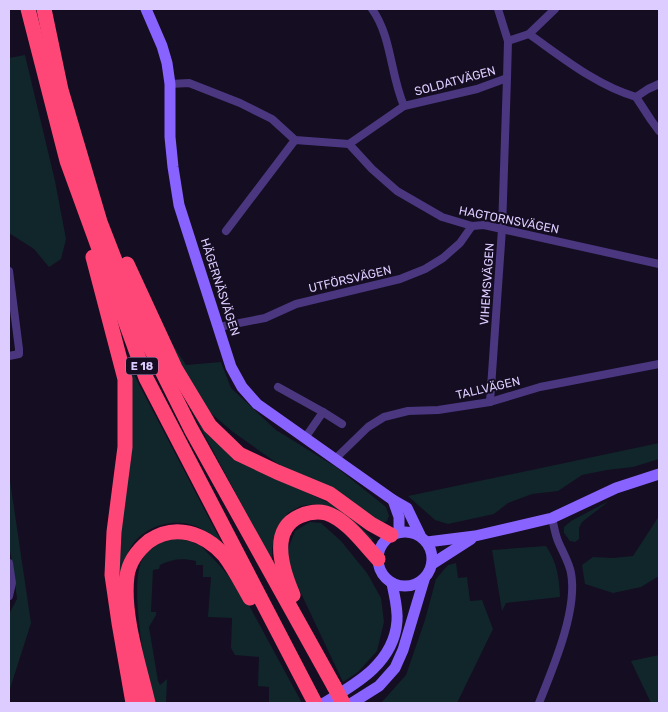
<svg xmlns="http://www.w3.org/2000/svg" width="668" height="712" font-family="Rubik,sans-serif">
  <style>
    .green { fill: #10262b }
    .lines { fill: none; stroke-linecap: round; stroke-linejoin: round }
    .street { stroke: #4a3780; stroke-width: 8 }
    .secondary { stroke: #8963ff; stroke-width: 11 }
    .highway { stroke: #ff4777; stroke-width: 15 }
    .highway-bridge { stroke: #ff4777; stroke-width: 15 }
    .labels { text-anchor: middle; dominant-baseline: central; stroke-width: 4; stroke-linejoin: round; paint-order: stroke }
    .shield { fill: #150d21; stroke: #a193bc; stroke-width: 1 }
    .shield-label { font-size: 11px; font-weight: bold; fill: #dcf }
    .street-label { font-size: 12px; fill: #dcf; stroke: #150d21 }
  </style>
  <rect width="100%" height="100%" fill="#150d21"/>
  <g class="green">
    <polygon points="25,55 55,181 66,239 61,259 49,267 34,249 9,233 9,58"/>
    <polygon points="164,331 186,365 221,362 231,388 276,430 336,467 386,507 389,516 387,521 381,524 281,466 233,432 206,409 186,378"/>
    <path d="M131,369l93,178c-8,-7 -15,-14 -24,-19 -23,-12 -56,-3 -69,19 -10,16 -7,39 -8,58l-5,-38 10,-192z"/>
    <polygon points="189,406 205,427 260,471 334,505 353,519 373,539 370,543 324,506 314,504 301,506 288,513 279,524 272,548 272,561"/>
    <polygon points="659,443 659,459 633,467 607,470 582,475 558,491 532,494 508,503 494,514 448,524 435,520 408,496"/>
    <polygon points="9,474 31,623 9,692 9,614 17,599 13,566 9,547"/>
    <polygon points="609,501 582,522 579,528 579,539 575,542 570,541 564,533 564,527 571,521"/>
    <polygon points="659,516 659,576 641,587 613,593 585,584 582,565 593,557 613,558 633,556"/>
    <polygon points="310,522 321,523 341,541 367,573 381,598 384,622 377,651 358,672 343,682 290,570 287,552 295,531"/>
    <path d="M167,539h18l16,7 22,23 22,29 57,105h-33v-16l-11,-1 1,-29 -24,-2 -4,-7 1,-30 -24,-1 3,-40h-8v-12h-7v-4c-14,-3 -24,-2 -36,4l-1,4 -6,1 -2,42h5v3l-7,12 9,54 2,4 7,-6 -1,24h-13c-7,-29 -25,-121 -10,-145 6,-9 15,-14 24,-19z"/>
    <path d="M546,546c11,16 13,31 14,51l-54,6 -4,8 -10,-61z"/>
    <polygon points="456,563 458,578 467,577 470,601 482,600 493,629 457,703 381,703 406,675 425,620 436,579 448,565"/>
    <polygon points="659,655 659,703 651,703 631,661"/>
  </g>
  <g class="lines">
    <g class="street">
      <path d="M372,9c20,28 18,65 32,97"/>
      <path d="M529,34c34,24 67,51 107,63l15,23 8,11"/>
      <polyline points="508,41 529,34 555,9"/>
      <polyline points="170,84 189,83 240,103 272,119 295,140 349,144"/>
      <polyline points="636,97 648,89 659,84"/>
      <polyline points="349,144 372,169 397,191 442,217 472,226 484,225 659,264"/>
      <polyline points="349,144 404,106 477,89 507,78 508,41 498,9"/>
      <polyline points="226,231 295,140"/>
      <polyline points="9,271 19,349 19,354 9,356"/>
      <polyline points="219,327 265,318 296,304 400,279 425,269 443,258 460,243 472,226"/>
      <polyline points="278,387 323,412"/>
      <polyline points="490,402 502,229 507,78"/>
      <polyline points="305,438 323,412 342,424"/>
      <polyline points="335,459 368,427 384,417 408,411 438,410 490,402 540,387 659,364"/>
      <polyline points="9,563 12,583 9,596"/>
      <path d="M539,703c14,-35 39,-93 32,-130 -2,-11 -9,-22 -13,-32 -3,-7 -4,-15 -6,-23"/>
    </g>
    <g class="secondary">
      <polyline points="146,9 162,46 167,63 170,84 170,137 173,167 179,205 231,367 242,387 257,404 393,500 407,508 420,535"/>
      <polyline points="393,500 399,517 399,532"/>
      <circle cx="405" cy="559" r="27"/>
      <polyline points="427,542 475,536 552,518 616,488 659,474"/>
      <polyline points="432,564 471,539"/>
      <path d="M324,703c32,-19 70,-40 73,-82 1,-13 -3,-26 -5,-38"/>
      <polyline points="352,703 379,686 395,668 403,650 424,580"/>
    </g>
    <g class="highway">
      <polyline points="28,9 67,161 146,378 315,703"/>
      <polyline points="44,9 61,90 100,222 144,335 191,429 334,686"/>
      <polyline points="93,257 125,379 125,447 114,532 112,575 119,623 133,703"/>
      <polyline points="127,264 175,368 210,426 239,454 277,472 330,494 371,524 391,535"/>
      <path d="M293,595c-10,-23 -25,-65 7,-79 7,-3 17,-5 26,-3 21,7 37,30 52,46"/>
      <path d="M148,703c-9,-39 -26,-88 -21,-127 2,-14 11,-26 22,-35 26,-18 55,-8 75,14 10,13 18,29 26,43"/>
    </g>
    <polyline class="highway-bridge" points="334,686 343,703"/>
  </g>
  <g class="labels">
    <rect class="shield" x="126" y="357.5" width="32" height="17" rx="4"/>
    <g class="shield-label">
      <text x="142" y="366">E 18</text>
    </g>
    <g class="street-label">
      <text transform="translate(455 81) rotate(-15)">SOLDATVÄGEN</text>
      <text transform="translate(509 220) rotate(11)">HAGTORNSVÄGEN</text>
      <text transform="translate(350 279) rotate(-13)">UTFÖRSVÄGEN</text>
      <text transform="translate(487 284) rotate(-86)">VIHEMSVÄGEN</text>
      <text transform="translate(220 287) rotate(72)">HÄGERNÄSVÄGEN</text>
      <text transform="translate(488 388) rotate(-13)">TALLVÄGEN</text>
    </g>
  </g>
  <rect width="668" height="712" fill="none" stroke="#ddccff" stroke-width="20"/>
</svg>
